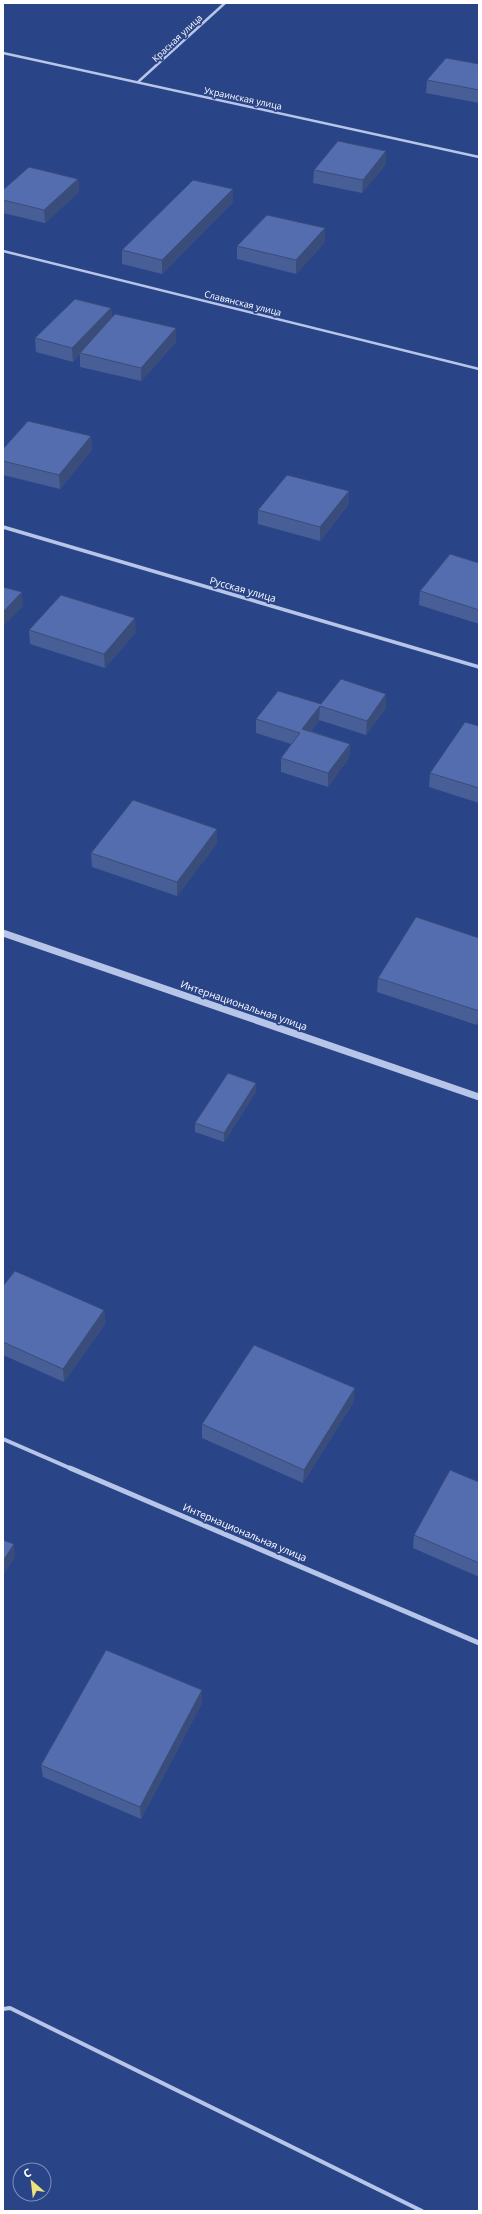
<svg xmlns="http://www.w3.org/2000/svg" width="482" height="2214" font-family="'Open Sans',sans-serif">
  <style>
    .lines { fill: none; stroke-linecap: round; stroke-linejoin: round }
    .service { stroke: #b7c5e8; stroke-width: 4 }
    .minor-far3 { stroke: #b7c5e8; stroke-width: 2.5 }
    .minor-far2 { stroke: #b7c5e8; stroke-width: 3.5 }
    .minor-far1 { stroke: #b7c5e8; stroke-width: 4 }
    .minor { stroke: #b7c5e8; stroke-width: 5 }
    .tertiary { stroke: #b7c5e8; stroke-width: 7 }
    .wall { fill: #475e96 }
    .shaded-wall { fill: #3a4c7a }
    .building { fill: #536daf; stroke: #3a4c7a }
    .labels { text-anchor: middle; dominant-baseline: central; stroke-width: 3.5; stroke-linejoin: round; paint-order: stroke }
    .far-street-label { font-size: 9px; fill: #fff; stroke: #2a4488 }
    .street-label { font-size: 10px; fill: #fff; stroke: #2a4488 }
  </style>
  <rect width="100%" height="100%" fill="#2a4488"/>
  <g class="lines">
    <polyline class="service" points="3,2009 10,2008 422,2211"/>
    <g class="minor-far3">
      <polyline points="3,53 479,157"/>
      <polyline points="138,82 225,3"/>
      <polyline points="3,251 479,369"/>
    </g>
    <polyline class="minor-far2" points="3,527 479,667"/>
    <polyline class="minor-far1" points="3,1439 72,1469"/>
    <polyline class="minor" points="70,1468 479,1643"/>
    <polyline class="tertiary" points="3,933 479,1097"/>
  </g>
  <g class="wall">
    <polygon points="479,64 479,103 426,93 427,80"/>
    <polygon points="386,164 362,193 313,183 314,170"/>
    <polygon points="78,179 79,192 45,223 3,213 3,190"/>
    <polygon points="233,189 233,202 162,274 122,264 122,250"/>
    <polygon points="325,242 296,274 237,259 237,246"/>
    <polygon points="111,308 112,318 176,342 141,381 80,367 80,354 73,362 36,352 35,338"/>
    <polygon points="91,436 92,450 60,489 3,475 3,449"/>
    <polygon points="349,491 348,505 320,541 258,524 258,510"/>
    <polygon points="479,563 479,624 419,605 420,591"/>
    <polygon points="29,630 136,632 105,668 30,644"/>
    <polygon points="386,694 386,708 366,735 319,720 311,731 350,744 349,758 328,787 281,772 281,758 291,744 256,733 256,719 321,704"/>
    <polygon points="479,726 479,803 429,787 430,773"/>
    <polygon points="217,843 177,896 92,867 91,853"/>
    <polygon points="479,938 479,1022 477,1025 377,992 378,978"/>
    <polygon points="256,1083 256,1092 224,1142 195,1132 195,1123"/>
    <polygon points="3,1286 104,1310 105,1324 64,1382 3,1355"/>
    <polygon points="354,1401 303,1483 202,1438 202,1424"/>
    <polygon points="479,1482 479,1577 413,1548 414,1535"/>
    <polygon points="202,1690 202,1703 141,1819 43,1777 41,1765"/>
  </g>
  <g class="shaded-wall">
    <polygon points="386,151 386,164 362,193 363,180"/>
    <polygon points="78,179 79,192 45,223 44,210"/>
    <polygon points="233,189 233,202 162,274 162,260"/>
    <polygon points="325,228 325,242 296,274 296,260"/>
    <polygon points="111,308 112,321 80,353 80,354 73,362 72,348"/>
    <polygon points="176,328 176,342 141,381 141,368"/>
    <polygon points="91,436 92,450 60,489 59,475"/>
    <polygon points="349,491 348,505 320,541 320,527"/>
    <polygon points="22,592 23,606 3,627 3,612"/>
    <polygon points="135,618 136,632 105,668 104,654"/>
    <polygon points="386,694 386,708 366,735 367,721"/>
    <polygon points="320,706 319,720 302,743 302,729"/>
    <polygon points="350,744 349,758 328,787 328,773"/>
    <polygon points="217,829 217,843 177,896 177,882"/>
    <polygon points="479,1011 479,1022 477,1025"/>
    <polygon points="256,1083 256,1092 224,1142 224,1133"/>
    <polygon points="104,1310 105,1324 64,1382 63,1369"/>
    <polygon points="355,1388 354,1401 303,1483 304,1470"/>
    <polygon points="14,1544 15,1557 3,1576 3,1561"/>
    <polygon points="202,1690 202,1703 141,1819 140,1807"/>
  </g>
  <g class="building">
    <polygon points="446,58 479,64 479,90 427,80"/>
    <polygon points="338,141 386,151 363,180 314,170"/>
    <polygon points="29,167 78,179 44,210 3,200 3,190"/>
    <polygon points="193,180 233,189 162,260 122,250"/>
    <polygon points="267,215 325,228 296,260 237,246"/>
    <polygon points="75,299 111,308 72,348 35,338"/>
    <polygon points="115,314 176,328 141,368 80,353"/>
    <polygon points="28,421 91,436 59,475 3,461 3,449"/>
    <polygon points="287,475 349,491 320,527 258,510"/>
    <polygon points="450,554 479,563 479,610 420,591"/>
    <polygon points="3,587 22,592 3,612"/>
    <polygon points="61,595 135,618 104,654 29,630"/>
    <polygon points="341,679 386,694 367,721 320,706 302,729 350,744 328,773 281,758 300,733 256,719 278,691 321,704"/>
    <polygon points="465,722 479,726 479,788 430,773"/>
    <polygon points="133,800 217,829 177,882 91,853"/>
    <polygon points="416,917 479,938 479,1011 378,978"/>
    <polygon points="228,1073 256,1083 224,1133 195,1123"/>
    <polygon points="15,1271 104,1310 63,1369 3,1342 3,1286"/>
    <polygon points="254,1345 355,1388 304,1470 202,1424"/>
    <polygon points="450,1470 479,1482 479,1563 414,1535"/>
    <polygon points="3,1540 14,1544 3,1561"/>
    <polygon points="106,1650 202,1690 140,1807 41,1765"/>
  </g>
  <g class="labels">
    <g class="far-street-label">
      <text transform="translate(177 38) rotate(-43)">Красная улица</text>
      <text transform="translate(243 98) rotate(12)">Украинская улица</text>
      <text transform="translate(243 303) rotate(14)">Славянская улица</text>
    </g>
    <g class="street-label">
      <text transform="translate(243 589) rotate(16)">Русская улица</text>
      <text transform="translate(244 1005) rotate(19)">Интернациональная улица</text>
      <text transform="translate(245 1532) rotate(23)">Интернациональная улица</text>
    </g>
  </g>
  <rect width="482" height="2214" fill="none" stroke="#ffffff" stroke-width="8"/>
  <g transform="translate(32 2182) rotate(332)"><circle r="19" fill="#2a4488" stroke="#7f8fb8"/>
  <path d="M0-3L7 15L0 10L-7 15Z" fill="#efe17e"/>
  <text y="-6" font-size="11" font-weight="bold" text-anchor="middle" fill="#ffffff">С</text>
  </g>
</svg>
